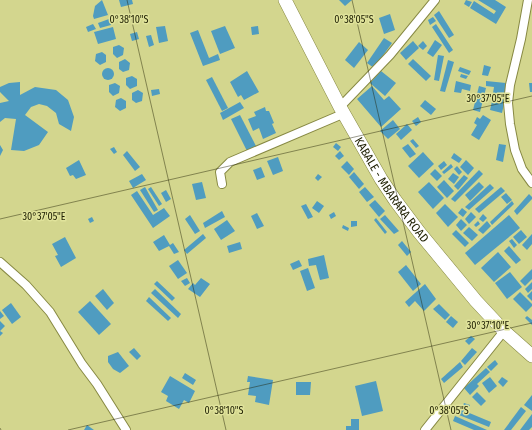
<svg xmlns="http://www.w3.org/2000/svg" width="532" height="430" font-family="'Fira Sans Condensed',sans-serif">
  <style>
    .building { fill: #4f9cc0 }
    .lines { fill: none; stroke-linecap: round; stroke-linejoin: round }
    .minor-casing { stroke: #878943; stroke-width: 10 }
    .primary-casing { stroke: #878943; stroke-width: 14 }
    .minor { stroke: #fff; stroke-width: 8 }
    .primary { stroke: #fff; stroke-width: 13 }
    .ticks { fill: none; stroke: #1e1f02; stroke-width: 1; stroke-opacity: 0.45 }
    .labels { text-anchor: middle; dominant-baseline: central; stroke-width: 3; stroke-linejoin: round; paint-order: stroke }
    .street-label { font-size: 12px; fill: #1e1f02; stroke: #e0e39b }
    .ticks-label { font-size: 10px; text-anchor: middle; fill: #1e1f02; stroke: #e0e39b; stroke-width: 3; stroke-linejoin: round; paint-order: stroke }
  </style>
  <rect width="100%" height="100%" fill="#d3d68e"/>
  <g class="building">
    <polygon points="102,0 108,15 94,19 93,16 95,6"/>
    <polygon points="119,0 132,0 133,4 121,7"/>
    <polygon points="339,0 352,0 345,6"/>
    <polygon points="466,0 472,2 469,7 464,4"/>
    <polygon points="478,0 495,0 506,7 496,24 470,8 474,1 494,14 496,11"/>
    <polygon points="439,11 454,35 449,38 434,15"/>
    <polygon points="390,14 395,30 384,34 379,18"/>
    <polygon points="433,17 436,21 430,25 428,20"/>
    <polygon points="109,19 111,25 100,28 98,23"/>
    <polygon points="93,24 96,29 88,32 86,27"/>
    <polygon points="436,24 453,50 449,53 432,27"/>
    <polygon points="165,26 168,41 159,43 156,27"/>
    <polygon points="225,26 235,48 220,54 211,31"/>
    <polygon points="258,26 259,34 252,35 251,27"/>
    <polygon points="113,27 116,39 98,44 94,32"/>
    <polygon points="198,30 209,58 218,54 220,60 203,66 190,33"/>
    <polygon points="137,32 139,39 132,41 130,34"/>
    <polygon points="151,35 154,45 149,47 146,36"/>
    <polygon points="384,38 392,43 374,68 367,63"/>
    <polygon points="435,40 442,45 433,57 427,53"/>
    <polygon points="413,41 419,48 406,60 400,53"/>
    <polygon points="423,41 427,46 423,50 418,46"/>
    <polygon points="359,42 368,50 354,68 345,60"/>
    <polygon points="119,45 124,48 123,55 117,58 113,54 113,47"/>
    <polygon points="102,52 106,55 106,62 100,65 95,61 96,54"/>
    <polygon points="438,55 444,56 439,81 434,80"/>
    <polygon points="125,59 130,63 129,70 123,72 119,69 119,62"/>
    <polygon points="413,59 431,76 426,81 408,64"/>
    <polygon points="448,60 454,62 445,92 440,91"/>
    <polygon points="484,65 491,67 488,76 482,75"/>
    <polygon points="460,67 471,71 469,75 458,71"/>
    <circle cx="108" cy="74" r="6"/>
    <polygon points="247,71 259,92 244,100 241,95 238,97 230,82"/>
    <polygon points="381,71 396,83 385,96 370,83"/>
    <polygon points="461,74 468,76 466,79 460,77"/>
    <polygon points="132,76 137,79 137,86 130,89 126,85 126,78"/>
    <polygon points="212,77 228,108 222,111 206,80"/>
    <polygon points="456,81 471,85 470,91 462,89 461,93 454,92"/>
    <polygon points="486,81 506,83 505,94 493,93 494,87 486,86"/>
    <polygon points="20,82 20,95 35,87 56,90 68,100 74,117 71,131 59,124 56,113 47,106 39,104 31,107 25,115 48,132 39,145 24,151 11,150 16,119 5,118 0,122 0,103 9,101 0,92 0,87 9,83"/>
    <polygon points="115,83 120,86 119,93 113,96 109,92 109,85"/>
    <polygon points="529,83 532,83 532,92 530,92"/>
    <polygon points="372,86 384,100 389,96 401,109 381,127 357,99"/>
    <polygon points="479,86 486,88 480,112 473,110"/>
    <polygon points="159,89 160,94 152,96 151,90"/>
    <polygon points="138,90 143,93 142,101 136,103 132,100 132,93"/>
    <polygon points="493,97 505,100 502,113 490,110"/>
    <polygon points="121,98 126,101 126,108 120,111 115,107 116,100"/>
    <polygon points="425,100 436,109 431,115 420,106"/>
    <polygon points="240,102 244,108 223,120 220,113"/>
    <polygon points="265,107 266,111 269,111 274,123 272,124 276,133 263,139 259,128 253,131 248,119 256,116 254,112"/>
    <polygon points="240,115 256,146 247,151 231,119"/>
    <polygon points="483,115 491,120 479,140 471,135 477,125 474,123 477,117 480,119"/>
    <polygon points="418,117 421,122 416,126 412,121"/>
    <polygon points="393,120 400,129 388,139 380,131"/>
    <polygon points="407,124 412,130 401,140 396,134"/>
    <polygon points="413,139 419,146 416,148 410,141"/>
    <polygon points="336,143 341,147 338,151 333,147"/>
    <polygon points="408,144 416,154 410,158 402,148"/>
    <polygon points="499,144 506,145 503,162 496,160"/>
    <polygon points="0,145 3,150 0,156"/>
    <polygon points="114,147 117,152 114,154 110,149"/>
    <polygon points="127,151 140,167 135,171 123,155"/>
    <polygon points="340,151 344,156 339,160 335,156"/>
    <polygon points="423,152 434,164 419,178 408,166"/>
    <polygon points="454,153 462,159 459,163 451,158"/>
    <polygon points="278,157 283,171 273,175 267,161"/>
    <polygon points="79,160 86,175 76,179 73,175 70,176 66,168"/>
    <polygon points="466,160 474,168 468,175 460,167"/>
    <polygon points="347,161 354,169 349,175 341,167"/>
    <polygon points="444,161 447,165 441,170 438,166"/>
    <polygon points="451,164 453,167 444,174 442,172"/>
    <polygon points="457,166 462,172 459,175 454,169"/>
    <polygon points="261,167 265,177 257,180 253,170"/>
    <polygon points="435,169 442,176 437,181 430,174"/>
    <polygon points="479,170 483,174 455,202 451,199"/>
    <polygon points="354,172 364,184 359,189 349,177"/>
    <polygon points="453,173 459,177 454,184 448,179"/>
    <polygon points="142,174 146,180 133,188 129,181"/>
    <polygon points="318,174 322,177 318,181 315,178"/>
    <polygon points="464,175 468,178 458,190 454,186"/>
    <polygon points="444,180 454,191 447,198 437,187"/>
    <polygon points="202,182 206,198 196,200 192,184"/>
    <polygon points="429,182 444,198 433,209 418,192"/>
    <polygon points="479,182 484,187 470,201 465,195"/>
    <polygon points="490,184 494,188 469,210 465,207"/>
    <polygon points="145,187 158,210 154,212 140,190"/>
    <polygon points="151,187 162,204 159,206 148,189"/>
    <polygon points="365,187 374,197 367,202 359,192"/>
    <polygon points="501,187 505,191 479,213 475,209"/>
    <polygon points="166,190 171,199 166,202 161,193"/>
    <polygon points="137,191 153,215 164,208 170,216 153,228 131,195"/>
    <polygon points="506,193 512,200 507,204 501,197"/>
    <polygon points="529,194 532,197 532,199 517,215 514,211"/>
    <polygon points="375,200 385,211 379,217 369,205"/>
    <polygon points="317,201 324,206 319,213 312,208"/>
    <polygon points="512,201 514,204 492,225 490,222"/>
    <polygon points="306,204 313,217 308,219 301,206"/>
    <polygon points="445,204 458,217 448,227 436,213"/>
    <polygon points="462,208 467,212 463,217 458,213"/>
    <polygon points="222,211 225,217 205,228 203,223"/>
    <polygon points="334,212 336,216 331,219 329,215"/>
    <polygon points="471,212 476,217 469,224 465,219"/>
    <polygon points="257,213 264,226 257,229 251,216"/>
    <polygon points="483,214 487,218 483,222 479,219"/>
    <polygon points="190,215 200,231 195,234 185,219"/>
    <polygon points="385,215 399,231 394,234 380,219"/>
    <polygon points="509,215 520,228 475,265 465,253"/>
    <polygon points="92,217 94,221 90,223 88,219"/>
    <polygon points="376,218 387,232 385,234 374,220"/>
    <polygon points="461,219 467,225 461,231 456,225"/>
    <polygon points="227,220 235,231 221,240 214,229"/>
    <polygon points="351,221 357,221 357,226 351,227"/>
    <polygon points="478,221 480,224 476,227 474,225"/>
    <polygon points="487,221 491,226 483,234 478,230"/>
    <polygon points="343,225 349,228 348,231 342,228"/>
    <polygon points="469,227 478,235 472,241 463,233"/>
    <polygon points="456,230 469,243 465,247 452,234"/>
    <polygon points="521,230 527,237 519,244 513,237"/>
    <polygon points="203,234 206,238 187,254 184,250"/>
    <polygon points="532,234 532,244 527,250 522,245"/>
    <polygon points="164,235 170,245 173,243 179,252 174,254 169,246 159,251 153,242"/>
    <polygon points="65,237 76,258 61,267 55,256 58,255 52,244"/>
    <polygon points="512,239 517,245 514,248 509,241"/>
    <polygon points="402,241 411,252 407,256 398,245"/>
    <polygon points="240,242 242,249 229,253 227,246"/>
    <polygon points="509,246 521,260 516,264 504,251"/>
    <polygon points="498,252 511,267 494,282 481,268"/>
    <polygon points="324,255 329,278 320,280 316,265 309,266 308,259"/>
    <polygon points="178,260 187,273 178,279 169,266"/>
    <polygon points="299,260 302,266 293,270 290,264"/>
    <polygon points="406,265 421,284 413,291 398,272"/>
    <polygon points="308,268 315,288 307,291 300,271"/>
    <polygon points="532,269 532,279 525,286 520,281"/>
    <polygon points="510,272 522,287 507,299 495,283"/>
    <polygon points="187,278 190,283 185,286 181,281"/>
    <polygon points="201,278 210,284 200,297 188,289 193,283 195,285"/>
    <polygon points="157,281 175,298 172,301 154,284"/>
    <polygon points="532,282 532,289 528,293 525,289"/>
    <polygon points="425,284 436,299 424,311 415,301 409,307 405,302"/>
    <polygon points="103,289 114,303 107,310 95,296"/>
    <polygon points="155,289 181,314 178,318 151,293"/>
    <polygon points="532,291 532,301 527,296"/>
    <polygon points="520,292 532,304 532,306 526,312 513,299"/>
    <polygon points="149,297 171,318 168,321 146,301"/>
    <polygon points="90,301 111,324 99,335 78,312"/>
    <polygon points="11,303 21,317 12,324 2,310"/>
    <polygon points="439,304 450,315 445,320 433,309"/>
    <polygon points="0,311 4,316 0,319"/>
    <polygon points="451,316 458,322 453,328 446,322"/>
    <polygon points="527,316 532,320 532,325 525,318"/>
    <polygon points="0,321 5,326 0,331 3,333 0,336"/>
    <polygon points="471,336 475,339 469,345 465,341"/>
    <polygon points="134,348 141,356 137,360 129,352"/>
    <polygon points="472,348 477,352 465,365 461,361"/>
    <polygon points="118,352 129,366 120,373 113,369 108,362 108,356"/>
    <polygon points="495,360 498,364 491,371 487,367"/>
    <polygon points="460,362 463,367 444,383 441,379"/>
    <polygon points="486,368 490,372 477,384 479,386 470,395 464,388"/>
    <polygon points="185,373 196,380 193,385 182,378"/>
    <polygon points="170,376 195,391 189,403 184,400 179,409 166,401 168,396 161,392"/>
    <polygon points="248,376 273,380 269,405 255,402 256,396 248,395 250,382 247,382"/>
    <polygon points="490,377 497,386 489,393 482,383"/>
    <polygon points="502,377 508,381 503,387 498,382"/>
    <polygon points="376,381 383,411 362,416 355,386"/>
    <polygon points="296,382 311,382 310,395 296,395"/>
    <polygon points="477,392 486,401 481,406 472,397"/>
    <polygon points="532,395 532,411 524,405"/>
    <polygon points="464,403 470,405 467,412 491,422 489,427 459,415"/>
    <polygon points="521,407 526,411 511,430 504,430"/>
    <polygon points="532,414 532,427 529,430 520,430"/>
    <polygon points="455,416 487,430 474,430 453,421"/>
    <polygon points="351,419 359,419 359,430 346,430 346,426 351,426"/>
    <polygon points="87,425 94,430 84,430"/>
  </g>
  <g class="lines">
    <defs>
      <g id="minor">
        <polyline points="528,0 521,39 510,85 508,103 510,124 515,150 522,169 532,183"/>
        <polyline points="340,107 390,55 435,0"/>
        <polyline points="222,184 220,172 230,162 345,113"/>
        <polyline points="0,262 26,285 50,312 82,364 97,384 126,430"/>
        <polyline points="425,430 504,331"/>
      </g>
      <g id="primary">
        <path id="s1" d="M285,0l55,107 41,72 14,21 24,32 57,69 28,30 28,25"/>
      </g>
    </defs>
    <use href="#minor" class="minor-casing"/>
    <use href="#primary" class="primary-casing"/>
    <use href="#minor" class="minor"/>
    <use href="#primary" class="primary"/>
  </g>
  <path class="ticks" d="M127,0l99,430M352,0l99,430M0,219l532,-123M0,428l1,2M68,430l464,-107"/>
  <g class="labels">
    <g class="street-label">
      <text stroke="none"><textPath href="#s1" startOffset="218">KABALE - MBARARA ROAD</textPath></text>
    </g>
  </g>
  <g class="ticks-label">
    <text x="129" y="23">0°38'10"S</text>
    <text x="354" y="23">0°38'05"S</text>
    <text x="488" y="102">30°37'05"E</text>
    <text x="44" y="220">30°37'05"E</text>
    <text x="488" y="329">30°37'10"E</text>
    <text x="224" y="414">0°38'10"S</text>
    <text x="449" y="414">0°38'05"S</text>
  </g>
</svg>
